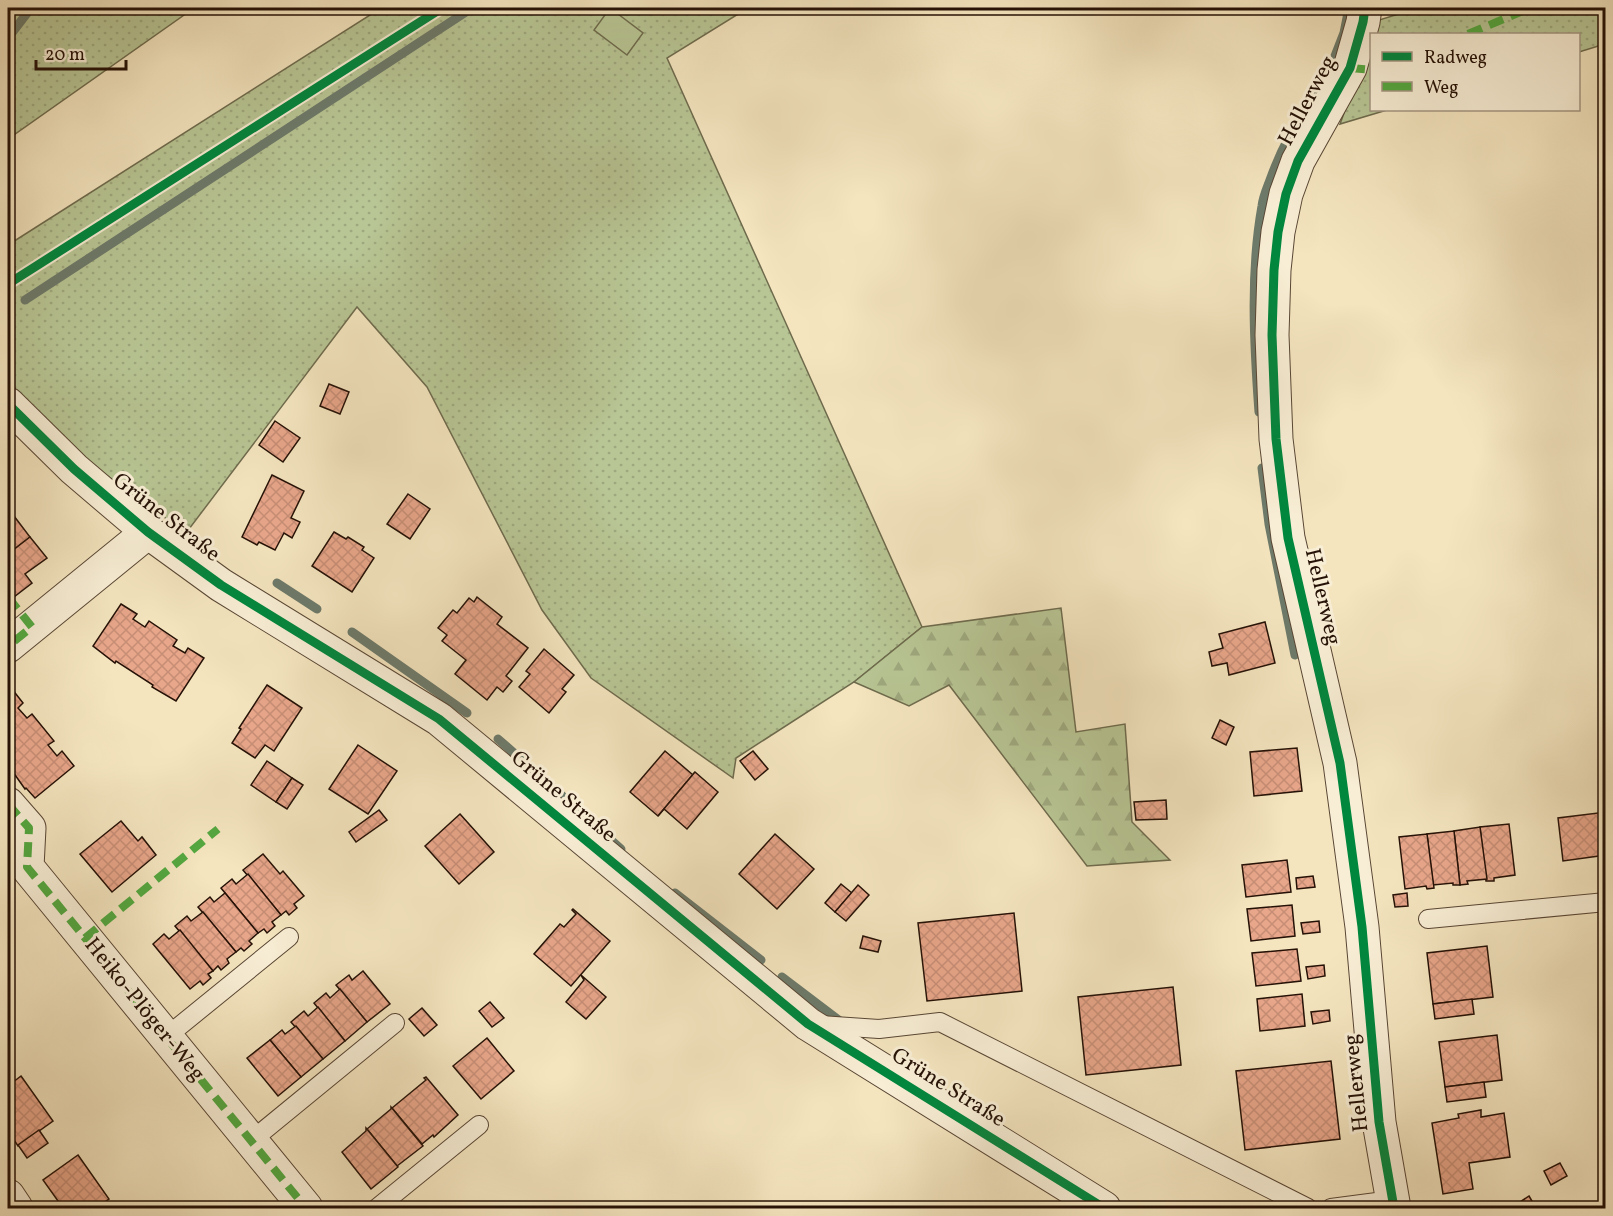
<svg xmlns="http://www.w3.org/2000/svg" width="1613" height="1216" font-family="Vollkorn,serif">
  <style>
    .grass { fill: url(#grass-dots); stroke: #6e6b4d; stroke-width: 1.5 }
    .forest { fill: url(#forest-firs); stroke: #6e6b4d; stroke-width: 1.5 }
    .pitch { fill: #b8c594; stroke: #6e6b4d; stroke-width: 1.5 }
    .lines { fill: none; stroke-linecap: round; stroke-linejoin: round }
    .stream { stroke: #6d7a6a; stroke-width: 9 }
    .building { fill: url(#building-cross-hatch); stroke: #251106; stroke-width: 1.5 }
    .lane-casing { stroke: #594634; stroke-width: 20 }
    .street-casing { stroke: #594634; stroke-width: 35 }
    .lane { stroke: #f8eed5; stroke-width: 18 }
    .street { stroke: #f8eed5; stroke-width: 33 }
    .quiet { stroke: #53a840; stroke-width: 8; stroke-dasharray: 15 8; stroke-linecap: butt }
    .cycleway-casing { stroke: #f8eed5; stroke-width: 13 }
    .cycleway { stroke: #00873e; stroke-width: 9 }
    .labels { text-anchor: middle; dominant-baseline: central; stroke-width: 6; stroke-linejoin: round; paint-order: stroke }
    .street-label { font-size: 22px; fill: #251106; stroke: #f8eed5 }
  </style>
  <defs>
    <pattern id="grass-dots" width="8" height="8" patternUnits="userSpaceOnUse" patternTransform="scale(1.5)"><rect width="8" height="8" fill="#b8c594"/><path d="M2 2h.1M6 6h.1" fill="none" stroke="#9ea87e" stroke-width="1.8" stroke-linecap="round"/></pattern>
    <pattern id="forest-firs" width="22" height="20" patternUnits="userSpaceOnUse" patternTransform="scale(1.5)"><rect width="22" height="20" fill="#b8c594"/><path d="M5 1l3.5 6h-7zM16 11l3.5 6h-7z" fill="#9ea87e"/></pattern>
    <pattern id="building-cross-hatch" width="8" height="8" patternUnits="userSpaceOnUse" patternTransform="scale(1.5)"><rect width="8" height="8" fill="#e8a68a"/><path d="M0 0l8 8M0 8l8-8" fill="none" stroke="#c78e76"/></pattern>
  </defs>
  <rect width="100%" height="100%" fill="#f4e5bf"/>
  <filter id="stains"><feTurbulence type="fractalNoise" baseFrequency=".00333" numOctaves="4"/><feColorMatrix values="0 0 0 0 .2 0 0 0 0 .09 0 0 0 0 .02 0 0 0 .5 -.17"/></filter>
  <radialGradient id="worn" r=".72"><stop offset=".6" stop-color="#630" stop-opacity="0"/><stop offset="1" stop-color="#630" stop-opacity=".3"/></radialGradient>
  <g class="grass">
    <polygon points="8,8 194,8 8,139"/>
    <polygon points="381,8 748,8 667,58 922,627 854,682 736,758 733,778 591,678 542,610 427,387 357,307 186,533 91,464 8,382 8,245"/>
    <polygon points="1418,8 1605,8 1605,44 1579,52 1578,34 1373,34 1379,20"/>
    <polygon points="1371,40 1372,110 1387,110 1340,124"/>
  </g>
  <polygon class="forest" points="1061,608 1076,732 1125,724 1132,822 1170,860 1087,866 949,685 909,706 854,682 922,627"/>
  <polygon class="pitch" points="610,8 643,33 627,55 594,30"/>
  <g class="lines">
    <g class="stream">
      <polyline points="8,38 31,8"/>
      <polyline points="1330,69 1344,33 1349,8"/>
      <polyline points="25,300 472,8"/>
      <path d="M1259,412c-5,-68 -9,-139 3,-206 1,-9 5,-18 8,-26 12,-33 25,-56 45,-85"/>
      <polyline points="1262,468 1269,524 1295,655"/>
      <polyline points="277,583 317,609"/>
      <polyline points="352,632 467,713"/>
      <polyline points="498,739 576,808"/>
      <polyline points="602,832 621,849"/>
      <polyline points="675,893 761,960"/>
      <polyline points="782,977 840,1021"/>
    </g>
  </g>
  <g class="building">
    <polygon points="329,384 349,392 340,414 320,406"/>
    <polygon points="275,421 300,438 283,462 259,445"/>
    <polygon points="272,475 304,491 291,518 300,522 292,538 284,533 275,550 259,542 257,545 242,537"/>
    <polygon points="408,494 430,509 410,539 387,524"/>
    <polygon points="8,508 14,516 8,521"/>
    <polygon points="14,516 30,537 8,554 8,521"/>
    <polygon points="334,532 346,539 348,537 364,547 362,550 374,558 352,592 312,566"/>
    <polygon points="30,537 47,558 25,574 32,583 14,597 8,588 8,554"/>
    <polygon points="477,597 502,617 497,624 528,648 506,676 512,681 503,692 497,687 487,700 455,674 466,660 442,641 447,635 438,628 453,610 457,613 469,598 474,602"/>
    <polygon points="121,604 137,614 133,619 145,627 149,621 177,640 173,646 185,653 188,648 204,658 176,701 152,687 153,685 116,661 115,663 93,646"/>
    <polygon points="1265,622 1275,663 1229,675 1227,663 1212,666 1209,652 1223,648 1219,634"/>
    <polygon points="544,649 574,675 562,689 566,692 549,713 519,687 530,674 526,671"/>
    <polygon points="267,685 302,708 274,751 265,745 255,758 232,743 241,729 239,728"/>
    <polygon points="12,689 23,703 18,708 27,718 32,714 54,741 48,745 57,756 62,751 74,766 35,798 26,788 25,789 8,765 8,692"/>
    <polygon points="1220,720 1234,727 1226,745 1212,738"/>
    <polygon points="358,745 397,771 368,814 329,789"/>
    <polygon points="1297,748 1302,791 1254,796 1250,752"/>
    <polygon points="665,751 693,775 695,772 658,816 630,792"/>
    <polygon points="753,751 768,769 755,780 740,761"/>
    <polygon points="267,761 292,778 276,802 251,785"/>
    <polygon points="695,772 718,792 687,829 664,809 658,816"/>
    <polygon points="292,778 303,785 287,809 276,802"/>
    <polygon points="1166,800 1167,819 1136,820 1134,802"/>
    <polygon points="379,810 387,820 356,842 349,832"/>
    <polygon points="1606,812 1606,855 1563,861 1558,818"/>
    <polygon points="460,814 494,852 459,884 425,846"/>
    <polygon points="121,821 138,841 142,837 156,855 112,892 80,854"/>
    <polygon points="1509,824 1515,875 1494,878 1494,881 1486,881 1480,827"/>
    <polygon points="1480,827 1487,879 1467,881 1468,884 1460,885 1454,831"/>
    <polygon points="1454,831 1460,885 1453,885 1453,883 1433,885 1427,834"/>
    <polygon points="775,834 814,869 777,909 739,874"/>
    <polygon points="1427,834 1434,888 1427,889 1426,886 1405,889 1399,837"/>
    <polygon points="263,854 280,874 283,871 304,896 294,904 297,908 289,915 286,911 281,915 243,870"/>
    <polygon points="1287,860 1291,892 1246,897 1242,865"/>
    <polygon points="248,874 281,915 272,922 275,926 267,933 264,929 258,933 221,888 232,879 236,884"/>
    <polygon points="1313,876 1315,887 1297,889 1296,878"/>
    <polygon points="841,884 852,893 835,912 825,903"/>
    <polygon points="858,885 869,895 846,921 835,912"/>
    <polygon points="225,893 258,933 249,941 252,944 244,951 241,948 236,952 198,907 210,897 214,902"/>
    <polygon points="1407,893 1408,906 1395,907 1393,895"/>
    <polygon points="1292,905 1295,936 1251,941 1247,909"/>
    <polygon points="573,909 610,941 571,986 534,954 560,924 564,927 576,914 572,910"/>
    <polygon points="203,912 236,952 227,959 229,963 221,970 218,966 213,971 175,926 187,916 191,921"/>
    <polygon points="1014,913 1022,991 927,1001 918,923"/>
    <polygon points="1319,921 1320,932 1303,934 1301,923"/>
    <polygon points="180,930 213,971 208,974 211,978 203,985 200,981 190,989 153,944 164,934 169,939"/>
    <polygon points="863,936 881,941 878,952 860,948"/>
    <polygon points="1487,946 1493,997 1433,1004 1427,953"/>
    <polygon points="1297,949 1301,981 1256,986 1252,953"/>
    <polygon points="1324,965 1325,976 1308,979 1306,967"/>
    <polygon points="363,971 390,1004 367,1022 336,985 349,975 352,980"/>
    <polygon points="581,975 606,997 586,1019 566,1002 584,980"/>
    <polygon points="1173,987 1181,1065 1086,1075 1078,997"/>
    <polygon points="340,989 367,1022 345,1041 314,1003 326,993 330,998"/>
    <polygon points="1302,994 1305,1026 1260,1031 1257,999"/>
    <polygon points="1472,999 1474,1014 1435,1019 1433,1004"/>
    <polygon points="490,1002 504,1018 492,1027 479,1011"/>
    <polygon points="318,1007 345,1041 323,1059 291,1022 304,1011 308,1016"/>
    <polygon points="422,1008 437,1025 424,1036 409,1019"/>
    <polygon points="1329,1010 1330,1021 1313,1024 1311,1012"/>
    <polygon points="296,1026 323,1059 301,1077 270,1040 282,1030 285,1034"/>
    <polygon points="1497,1035 1502,1080 1445,1087 1439,1042"/>
    <polygon points="487,1038 514,1071 481,1099 453,1066"/>
    <polygon points="270,1040 301,1077 278,1096 247,1058"/>
    <polygon points="1331,1061 1340,1139 1245,1150 1236,1071"/>
    <polygon points="21,1076 53,1121 18,1146 8,1131 8,1086"/>
    <polygon points="426,1077 458,1115 434,1137 433,1135 422,1144 392,1108 426,1080 424,1078"/>
    <polygon points="1484,1082 1486,1097 1447,1102 1445,1087"/>
    <polygon points="391,1107 423,1146 397,1166 367,1129 391,1109"/>
    <polygon points="1481,1110 1481,1117 1504,1113 1510,1157 1469,1163 1473,1189 1443,1194 1432,1123 1459,1118 1458,1114"/>
    <polygon points="366,1128 398,1167 371,1189 342,1152 366,1131"/>
    <polygon points="39,1130 48,1143 27,1158 18,1145"/>
    <polygon points="78,1155 109,1199 96,1208 63,1208 43,1180"/>
    <polygon points="1560,1163 1567,1176 1551,1185 1544,1171"/>
    <polygon points="1529,1196 1536,1208 1520,1208 1517,1204"/>
  </g>
  <g class="lines">
    <defs>
      <g id="lane">
        <polyline points="1428,919 1606,902"/>
        <polyline points="820,1025 879,1029 940,1022 1308,1208"/>
        <polyline points="166,1037 289,937"/>
        <polyline points="251,1141 395,1023"/>
        <polyline points="377,1208 479,1125"/>
        <polyline points="1331,1208 1392,1200"/>
      </g>
      <g id="street">
        <polyline points="1365,8 1363,22 1350,68 1298,161 1286,194 1278,232 1274,270 1272,335 1276,439 1288,538 1340,763 1362,927 1379,1122 1394,1208"/>
        <polyline points="8,404 74,469 148,532 221,585 439,719 808,1024 1104,1208"/>
        <polyline points="8,646 148,532"/>
        <polyline points="8,804 29,828 27,867 306,1208"/>
        <polyline points="8,1196 16,1208"/>
      </g>
    </defs>
    <use href="#lane" class="lane-casing"/>
    <use href="#street" class="street-casing"/>
    <use href="#lane" class="lane"/>
    <use href="#street" class="street"/>
    <g class="quiet">
      <polyline points="1468,34 1530,8"/>
      <polyline points="1350,68 1372,70"/>
      <polyline points="8,597 32,627 8,646"/>
      <polyline points="8,804 29,828 27,867 306,1208"/>
      <polyline points="85,938 218,829"/>
    </g>
    <defs>
      <g id="cycleway">
        <polyline points="1365,8 1363,22 1350,68 1298,161 1286,194 1278,232 1274,270 1272,335 1276,439 1288,538 1340,763 1362,927 1379,1122 1394,1208"/>
        <polyline points="8,284 442,8"/>
        <polyline points="8,404 74,469 148,532 221,585 439,719 808,1024 1104,1208"/>
      </g>
    </defs>
    <use href="#cycleway" class="cycleway-casing"/>
    <use href="#cycleway" class="cycleway"/>
  </g>
  <g class="labels">
    <g class="street-label">
      <text transform="translate(1308 101) rotate(-62)">Hellerweg</text>
      <text transform="translate(166 518) rotate(38)">Grüne Straße</text>
      <text transform="translate(1322 597) rotate(77)">Hellerweg</text>
      <text transform="translate(563 797) rotate(40)">Grüne Straße</text>
      <text transform="translate(144 1010) rotate(51)">Heiko-Plöger-Weg</text>
      <text transform="translate(1357 1083) rotate(-96)">Hellerweg</text>
      <text transform="translate(948 1088) rotate(32)">Grüne Straße</text>
    </g>
  </g>
  <rect width="1613" height="1216" fill="none" stroke="#f4e5bf" stroke-width="30"/>
  <rect x="9" y="9" width="1595" height="1198" fill="none" stroke="#251106" stroke-width="3"/>
  <rect x="15" y="15" width="1583" height="1186" fill="none" stroke="#251106" stroke-width="1.5"/>
  <rect x="1370" y="33" width="210" height="78" fill="#f8eed5" stroke="#a49682" stroke-width="1.5"/>
  <rect x="1382" y="52" width="30" height="9" fill="#00873e" stroke="#a49682" stroke-width="1.5"/>
  <text x="1424" y="63" font-size="18" fill="#251106">Radweg</text>
  <rect x="1382" y="82" width="30" height="9" fill="#53a840" stroke="#a49682" stroke-width="1.5"/>
  <text x="1424" y="93" font-size="18" fill="#251106">Weg</text>
  <path d="M36 60v9h90v-9" fill="none" stroke="#251106" stroke-width="3"/>
  <text x="45" y="60" font-size="18" fill="#251106" stroke="#f8eed5" stroke-width="4.5" paint-order="stroke">20 m</text>
  <rect width="100%" height="100%" filter="url(#stains)"/>
  <rect width="100%" height="100%" fill="url(#worn)"/>
</svg>
